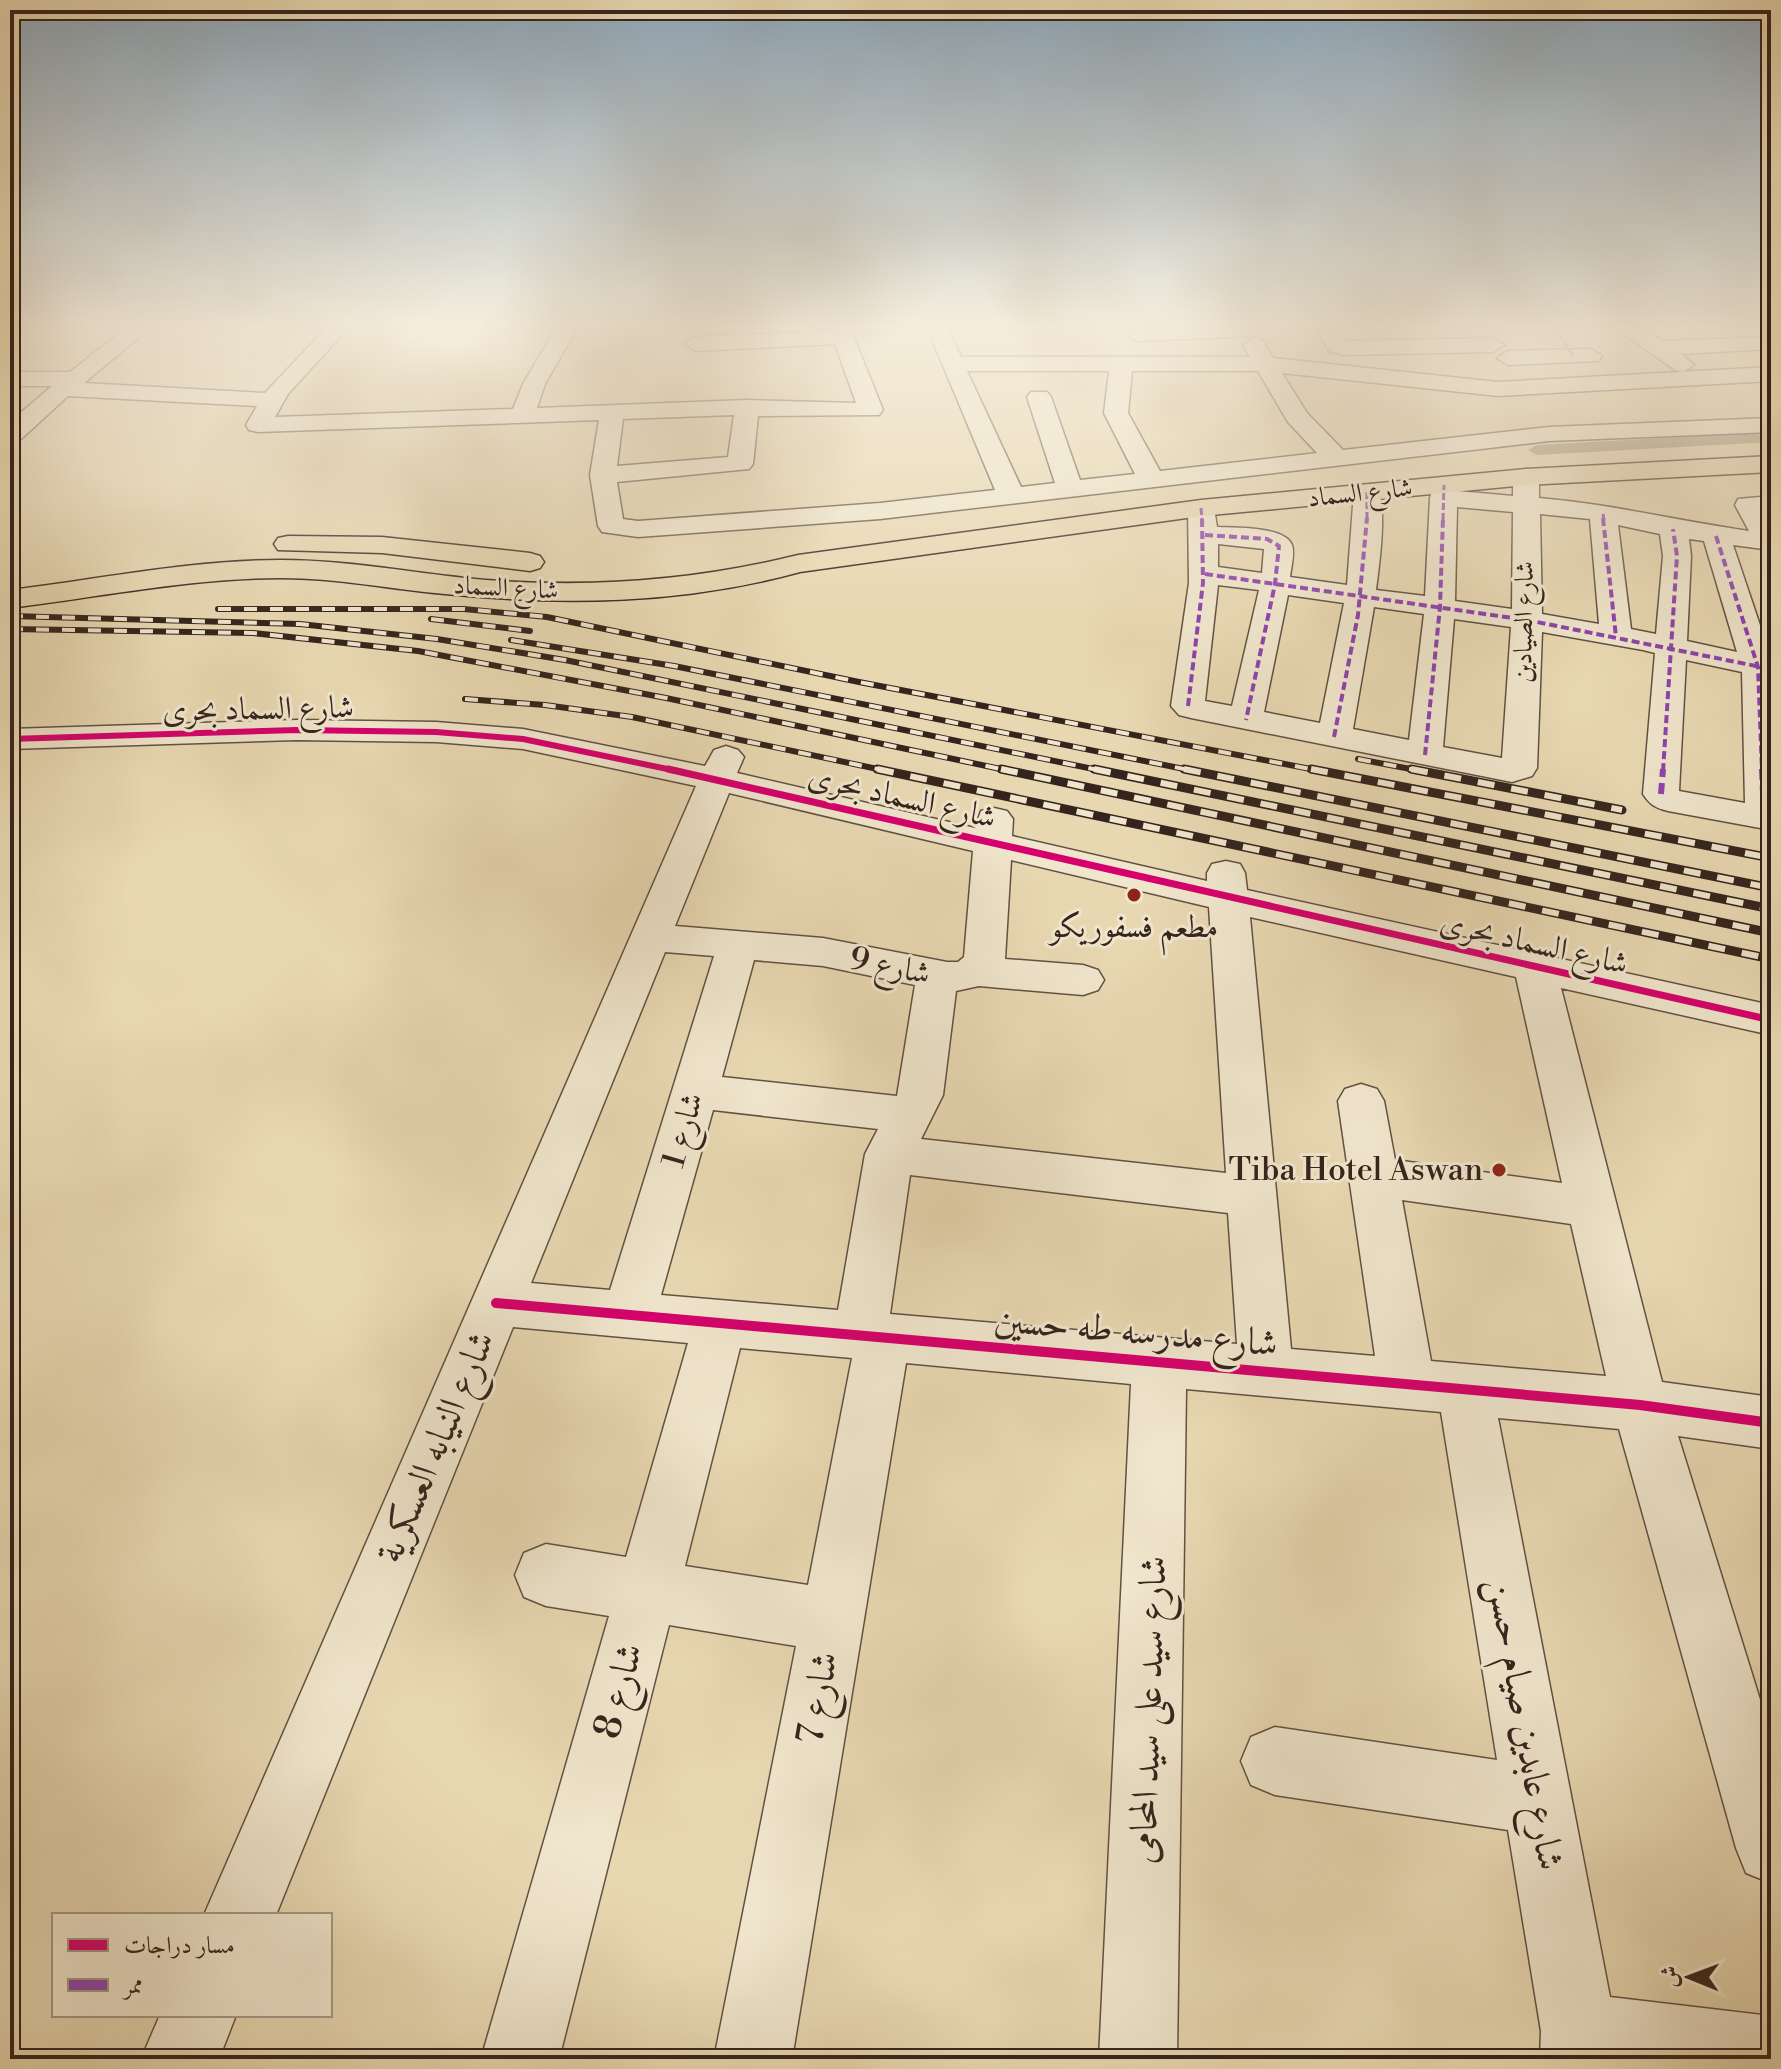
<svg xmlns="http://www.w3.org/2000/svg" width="1781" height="2069" font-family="'Libre Bodoni',Amiri,serif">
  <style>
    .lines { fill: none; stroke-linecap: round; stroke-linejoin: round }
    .canal { fill: #ab9b7f; fill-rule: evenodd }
    .minor-casing { stroke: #625142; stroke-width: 3 }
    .highway-casing { stroke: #35241d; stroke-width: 3 }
    .minor { fill: #f0e6cd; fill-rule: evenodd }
    .highway { fill: #e8d8b2; fill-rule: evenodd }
    .rail-far1-casing { stroke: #35241d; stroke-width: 6 }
    .rail-casing { stroke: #35241d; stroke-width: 9 }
    .rail-far1 { stroke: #f0e6cd; stroke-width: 4; stroke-dasharray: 13; stroke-linecap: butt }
    .rail { stroke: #f0e6cd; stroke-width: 6; stroke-dasharray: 17; stroke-linecap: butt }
    .quiet-far2 { stroke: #8e44ad; stroke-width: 3; stroke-dasharray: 7 3; stroke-linecap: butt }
    .quiet-far1 { stroke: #8e44ad; stroke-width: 4; stroke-dasharray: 8 4; stroke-linecap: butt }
    .quiet { stroke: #8e44ad; stroke-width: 6; stroke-dasharray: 11 6; stroke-linecap: butt }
    .cycleway-far2-casing { stroke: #f0e6cd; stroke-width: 10 }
    .cycleway-far1-casing { stroke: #f0e6cd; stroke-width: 12 }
    .cycleway-casing { stroke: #f0e6cd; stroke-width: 15 }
    .cycleway-far2 { stroke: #d6006c; stroke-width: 6 }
    .cycleway-far1 { stroke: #d6006c; stroke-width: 7 }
    .cycleway { stroke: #d6006c; stroke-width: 10 }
    .poi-dot { fill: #8f2418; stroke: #f0e6cd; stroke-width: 3 }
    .labels { text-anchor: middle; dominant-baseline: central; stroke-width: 6; stroke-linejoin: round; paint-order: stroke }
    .far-street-label { font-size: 26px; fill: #35241d; stroke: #f0e6cd }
    .street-label { font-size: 32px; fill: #35241d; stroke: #f0e6cd }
    .poi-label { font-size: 32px; fill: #35241d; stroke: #f0e6cd }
    .near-street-label { font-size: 38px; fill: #35241d; stroke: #f0e6cd }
  </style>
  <rect width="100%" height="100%" fill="#e8d8b2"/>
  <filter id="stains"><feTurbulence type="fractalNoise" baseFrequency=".0025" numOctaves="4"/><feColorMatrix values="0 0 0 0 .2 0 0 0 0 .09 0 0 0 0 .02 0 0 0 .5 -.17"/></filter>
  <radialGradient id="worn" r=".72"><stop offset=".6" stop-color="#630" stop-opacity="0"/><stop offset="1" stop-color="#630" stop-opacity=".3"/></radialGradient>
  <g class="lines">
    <polygon class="canal" points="1771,432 1771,442 1537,455 1528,450 1537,445"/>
    <defs>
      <g id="minor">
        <path d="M130,325h24l-70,58 181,10 64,-68h22l-63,69 -13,23 238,-8 10,-25 35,-59h21l-34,59 -8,24 210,-8 109,3 -21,-59 -139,7 -11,-7 11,-7 135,-6 -2,-6h20l34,85 -4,5 -121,1 -5,48 -4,5 -132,13 6,37 15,2 242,-18 115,-13 -69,-165h20l15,32h289l-7,-12 11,-7 8,2 11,18 225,24 273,-15v14l-273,15 -216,-23 25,40 36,37 206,-23 222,-9v14l-222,9 -669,78 -242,18 -36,-5 -4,-6 -8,-51 9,-55 -341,12 -9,-2 -3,-5 11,-19 -189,-10 -49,45 -9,2v-21l42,-36h-42v-14h60zM967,371h142l-5,42 31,61 -55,6 -29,-83 -4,-5h-16l-4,5 28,86 -34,4zM1132,371h126l30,51 29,31 -157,18 -32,-58zM734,415l-6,42 -111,9 6,-47z"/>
        <polygon points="1248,325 1258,331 1255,336 1137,341 1126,335 1137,329"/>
        <polygon points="1315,325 1336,325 1345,341 1493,338 1504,345 1493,352 1343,355 1329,351"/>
        <polygon points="1611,325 1636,325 1662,341 1771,337 1771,349 1681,354 1694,365 1683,372 1675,370"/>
        <polygon points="1591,349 1602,356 1599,361 1508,365 1497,358 1508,351"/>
        <path d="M1526,469l9,2 4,6v21c71,6 140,23 210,33l-14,-26 3,-6 33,-3v16h-5l5,9v29l-38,-5 38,113v172l-103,-19c-12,-3 -18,-6 -25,-17l12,-141 -12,-3 -101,-18 -5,136 -5,8 -20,6 -321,-64 -12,-3 -8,-9 18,-123 -1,-75 3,-6h20l3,6 3,19c17,1 68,-1 75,18 3,8 -1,23 -2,32l57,8 7,-93 4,-6h18c12,18 3,81 0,104l49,6 5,-98 5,-19h18l4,12 56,5v-19l4,-6zM1457,507l56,5 -1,97 -57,-8zM1540,514l50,5 9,105 -57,-10zM1618,525l42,9 3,22 -7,78 -25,-5zM1689,539l15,2 33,111 -50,-11 4,-85zM1218,544l46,5 -2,24 -44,-6zM1218,585l41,5 -27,116 -27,-5zM1288,595l56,8 -24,120 -56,-11zM1374,607l50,7 -15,126 -56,-11zM1454,619l57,8 -9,131 -59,-11zM1686,660l56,12 3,131 -66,-12z"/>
        <path d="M297,720l139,2 87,7 182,37 9,-16 12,-4 12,4 6,7 -7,16 238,55 6,-17 13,-3 13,3 6,8 -1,17 195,45v-8l5,-9 14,-3 14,3 5,9 2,17 524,115v30l-210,-47 101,394 109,15v52l-93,-13 93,299v148l-25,-10 -10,-25 -117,-419 -121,-11 112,579 161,19v43h-231l1,-28 -33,-201 -233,-35 -24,-10 -10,-24 10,-24 24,-10 222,33 -56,-348 -255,-23 -9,670h-78l32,-675 -225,-21 -114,696h-78l82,-413 -127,-21 -110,434h-78l128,-443 -63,-10 -22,-9 -9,-22 9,-22 22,-9 80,13 62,-214 -175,-16 -237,588h-72l492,-1129 -173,-37 -87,-7 -139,-2 -287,9v-20zM729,793l244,58 -9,106 -6,5h-11l-124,-24 -148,-12zM1011,860l198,47 17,266 -305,-34 22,-44 13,-104 23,-5 104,9 15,-5 6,-10 -6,-10 -15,-5 -78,-6zM1250,917l266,60 46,206 -167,-23 -11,-59 -7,-12 -16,-5 -16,5 -7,12 37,255 -84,-7zM665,952l49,4 -104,334 -79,-7zM754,960l69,6 92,19 -18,111 -175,-19zM713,1110l165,19 -13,25 -27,156 -177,-15zM910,1175l318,38 9,131 -347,-30zM1402,1200l169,24 35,152 -175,-15zM740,1348l112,10 -44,227 -123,-19z"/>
        <polygon points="160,2015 236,2015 219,2059 141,2059"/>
      </g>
      <g id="highway">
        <path d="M1771,456v16l-245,13 -325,31 -401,56c-117,32 -235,34 -355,22 -55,-5 -109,-16 -164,-16 -91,0 -181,19 -271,30v-18c90,-11 180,-30 271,-30 68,0 137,14 205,20 106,8 208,1 312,-25l403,-55 325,-31z"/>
        <polygon points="288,536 382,537 530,553 540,556 544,562 540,568 530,571 382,553 278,550 274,544 278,538"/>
      </g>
    </defs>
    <use href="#minor" class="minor-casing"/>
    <use href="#highway" class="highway-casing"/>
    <use href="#minor" class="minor"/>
    <use href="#highway" class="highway"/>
    <defs>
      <g id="rail-far1">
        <polyline points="218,609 464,609 547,617 859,682 1321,771"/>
        <polyline points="10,616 300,624 437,639 565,660 1103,771"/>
        <polyline points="431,619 530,631"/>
        <polyline points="10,629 253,633 418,651 666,698 1010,771"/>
        <polyline points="511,640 674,666 1194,771"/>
        <polyline points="465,699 545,705 632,717 887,771"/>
        <polyline points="1358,759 1421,771"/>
      </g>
      <g id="rail">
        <polyline points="877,769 1771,959"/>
        <polyline points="1001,769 1771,933"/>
        <polyline points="1094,769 1771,909"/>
        <polyline points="1184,769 1771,888"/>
        <polyline points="1311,769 1771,858"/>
        <polyline points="1411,769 1622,810"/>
      </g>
    </defs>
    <use href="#rail-far1" class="rail-far1-casing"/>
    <use href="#rail" class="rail-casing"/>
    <use href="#rail-far1" class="rail-far1"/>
    <use href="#rail" class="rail"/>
    <g class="quiet-far2">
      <polyline points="1553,325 1574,357"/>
      <polyline points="1367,492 1367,520"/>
      <polyline points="1201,508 1202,520"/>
      <polyline points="1603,514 1604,520"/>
      <polyline points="1443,520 1444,485"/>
    </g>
    <g class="quiet-far1">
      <polyline points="1603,518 1616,637"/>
      <polyline points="1205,535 1267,539 1279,546 1275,584 1246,720"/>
      <polyline points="1716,536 1758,667 1762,771"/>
      <polyline points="1205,574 1527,620 1771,669"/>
      <polyline points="1188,706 1203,583 1202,518"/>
      <polyline points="1334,737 1358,615 1367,518"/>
      <polyline points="1425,755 1440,607 1443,518"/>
      <polyline points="1663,771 1677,556 1673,529"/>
    </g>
    <g class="quiet">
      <polyline points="1762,769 1764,818"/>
      <polyline points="1661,794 1663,769"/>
    </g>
    <defs>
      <polyline id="cycleway-far2" points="10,739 297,730 436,732 523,739 677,771"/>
      <polyline id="cycleway-far1" points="668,769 1771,1020"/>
      <polyline id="cycleway" points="496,1303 1640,1405 1771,1423"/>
    </defs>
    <use href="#cycleway-far2" class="cycleway-far2-casing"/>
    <use href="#cycleway-far1" class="cycleway-far1-casing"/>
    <use href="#cycleway" class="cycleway-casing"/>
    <use href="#cycleway-far2" class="cycleway-far2"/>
    <use href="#cycleway-far1" class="cycleway-far1"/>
    <use href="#cycleway" class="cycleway"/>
  </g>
  <linearGradient id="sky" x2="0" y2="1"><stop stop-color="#8faabe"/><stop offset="0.53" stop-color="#f5eddc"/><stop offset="1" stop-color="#f5eddc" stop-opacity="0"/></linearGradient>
  <rect width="1781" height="614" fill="url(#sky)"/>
  <g class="poi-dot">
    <circle cx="1134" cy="895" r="8"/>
    <circle cx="1499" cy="1170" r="8"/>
  </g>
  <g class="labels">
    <g class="far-street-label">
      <text transform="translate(1360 493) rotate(-6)">شارع السماد</text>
      <text transform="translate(506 588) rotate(3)">شارع السماد</text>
      <text transform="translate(1524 622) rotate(-89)">شارع الصيادين</text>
    </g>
    <g class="street-label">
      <text transform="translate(258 709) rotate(-1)">شارع السماد بحرى</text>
      <text transform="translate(902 797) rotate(13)">شارع السماد بحرى</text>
      <text transform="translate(1534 943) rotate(13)">شارع السماد بحرى</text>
      <text transform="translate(890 966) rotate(12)">شارع 9</text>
      <text transform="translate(683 1130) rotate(-74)">شارع 1</text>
    </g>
    <g class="poi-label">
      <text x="1134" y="927">مطعم فسفوريكو</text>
      <text x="1483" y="1170" text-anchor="end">Tiba Hotel Aswan</text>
    </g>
    <g class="near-street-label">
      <text transform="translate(1136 1332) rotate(5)">شارع مدرسه طه حسين</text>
      <text transform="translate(436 1447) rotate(-67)">شارع النيابه العسكرية</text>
      <text transform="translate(619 1691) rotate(-75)">شارع 8</text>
      <text transform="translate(818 1698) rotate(-80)">شارع 7</text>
      <text transform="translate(1149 1710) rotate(-88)">شارع سيد على سيد المحامى</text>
      <text transform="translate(1525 1724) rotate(80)">شارع عابدين صيام حسن</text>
    </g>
  </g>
  <rect width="1781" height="2069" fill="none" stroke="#e8d8b2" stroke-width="40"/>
  <rect x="12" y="12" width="1757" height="2045" fill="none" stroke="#35241d" stroke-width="4"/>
  <rect x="20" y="20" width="1741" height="2029" fill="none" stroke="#35241d" stroke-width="2"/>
  <rect x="52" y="1913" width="280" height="104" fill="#f0e6cd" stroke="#a59887" stroke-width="2"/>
  <rect x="68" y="1939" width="40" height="12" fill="#d6006c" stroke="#a59887" stroke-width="2"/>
  <text x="124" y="1953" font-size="24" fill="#35241d">مسار دراجات</text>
  <rect x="68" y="1979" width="40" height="12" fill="#8e44ad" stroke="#a59887" stroke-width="2"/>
  <text x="124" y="1993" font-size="24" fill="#35241d">ممر</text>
  <g transform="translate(1689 1977) rotate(271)" stroke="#f0e6cd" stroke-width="6" paint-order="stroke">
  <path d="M0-6L14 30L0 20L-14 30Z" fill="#35241d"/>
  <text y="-12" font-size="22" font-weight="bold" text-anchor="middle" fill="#35241d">ش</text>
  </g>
  <rect width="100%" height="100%" filter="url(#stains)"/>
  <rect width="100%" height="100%" fill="url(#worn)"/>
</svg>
